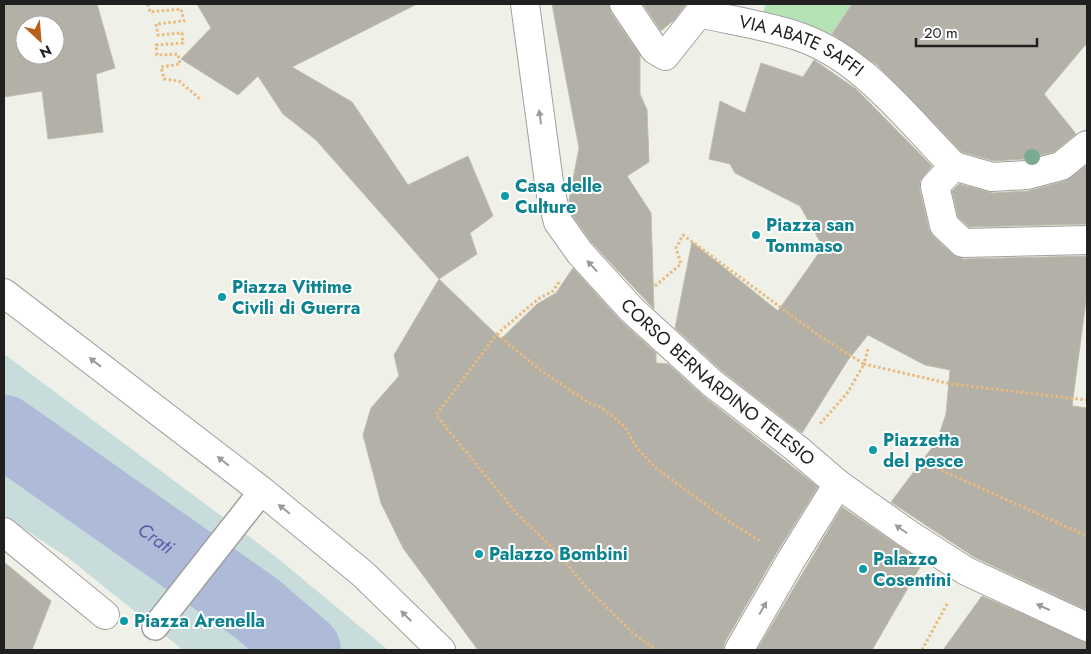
<svg xmlns="http://www.w3.org/2000/svg" width="1091" height="654" font-family="Jost,sans-serif">
  <style>
    .grass { fill: #b6e3b5 }
    .wetland { fill: #c7dcdb }
    .lines { fill: none; stroke-linecap: round; stroke-linejoin: round }
    .river { stroke: #aebbd8; stroke-width: 72 }
    .building { fill: #b2b0a7; stroke: #c0bdac; fill-rule: evenodd }
    .pedestrian-casing { stroke: #a1a1a1; stroke-width: 28 }
    .minor-casing { stroke: #a1a1a1; stroke-width: 30 }
    .path { stroke: #e9ba7f; stroke-width: 3; stroke-dasharray: 2.5 2.5; stroke-linecap: butt }
    .pedestrian { stroke: #fff; stroke-width: 25 }
    .minor { stroke: #fff; stroke-width: 28 }
    .tree { fill: #7aab91 }
    .oneway { fill: #9b9b9b }
    .culture-dot { fill: #0f9aa8; stroke: #fff; stroke-width: 2 }
    .labels { text-anchor: middle; dominant-baseline: central; stroke-width: 4; stroke-linejoin: round; paint-order: stroke }
    .street-label { font-size: 18px; fill: #202020; stroke: #fff }
    .culture-label { font-size: 18px; font-weight: bold; fill: #0d838f; stroke: #fff; text-anchor: start }
    .water-label { font-size: 19px; font-style: italic; fill: #585ca5; stroke: #fff }
  </style>
  <rect width="100%" height="100%" fill="#eff0e8"/>
  <polygon class="grass" points="766,4 852,4 825,44 762,14"/>
  <polygon class="wetland" points="4,354 275,556 388,650 183,650 67,557 4,516"/>
  <g class="lines">
    <path class="river" id="s1" d="M4,431l252,177 49,42"/>
  </g>
  <g class="building">
    <path d="M4,4h93l18,64 -19,6 7,58 -55,7 -6,-48 -38,6zM25,25h30v30h-30z"/>
    <polygon points="197,4 417,4 292,67 352,102 408,185 468,156 493,216 470,233 477,254 439,279 316,140 283,114 258,76 238,95 181,59 211,28"/>
    <polygon points="552,4 609,4 611,13 640,55 640,94 647,110 649,162 627,176 651,213 654,309 592,243 572,215 569,200 579,148"/>
    <polygon points="643,4 686,4 675,19 661,31"/>
    <polygon points="852,4 1087,4 1087,43 1044,94 1076,134 1054,152 1025,159 994,161 962,152 877,65 832,34"/>
    <polygon points="814,60 856,89 932,166 920,181 920,190 929,229 933,236 952,254 963,259 1087,256 1087,293 1072,406 1087,408 1087,610 974,557 891,502 937,441 946,414 950,370 925,365 868,335 848,360 802,433 722,371 675,328 692,242 778,311 823,247 800,206 735,173 730,164 709,159 720,101 745,113 761,63 803,77"/>
    <polygon points="1087,165 1087,224 969,227 958,217 952,191 959,184 993,193 1028,191 1065,181"/>
    <polygon points="573,268 621,321 656,353 656,363 668,364 702,395 818,487 777,552 725,642 723,650 478,650 403,548 381,503 363,435 371,408 399,376 394,355 439,279 501,339 537,304 556,293"/>
    <polygon points="842,507 923,562 872,650 757,650"/>
    <polygon points="4,562 51,601 32,650 4,650"/>
    <polygon points="982,596 1087,642 1087,650 943,650"/>
  </g>
  <g class="lines">
    <defs>
      <polyline id="pedestrian" points="155,627 262,491"/>
      <g id="minor">
        <path id="s2" d="M525,4l25,186 8,32 22,31 52,57 80,73 84,65 42,36 69,49 59,38 121,56"/>
        <path id="s3" d="M624,4l31,46 10,6 34,-43c34,8 72,13 104,25 62,23 106,83 151,128"/>
        <polyline points="1087,145 1061,166 1027,175 992,177 954,166 935,186 944,225 963,243 1087,240"/>
        <polyline points="4,293 262,491 363,574 441,650"/>
        <polyline points="4,532 105,615"/>
        <polyline points="739,650 791,560 838,484"/>
      </g>
    </defs>
    <use href="#pedestrian" class="pedestrian-casing"/>
    <use href="#minor" class="minor-casing"/>
    <g class="path">
      <polyline points="148,4 150,12 181,9 184,21 156,24 158,35 182,33 183,43 156,45 157,55 178,54 180,64 161,67 164,79 179,81 200,99"/>
      <polyline points="559,282 553,291 538,299 497,334 436,415 517,514 557,552 584,585 634,634 657,650"/>
      <polyline points="655,286 681,264 676,248 683,235 818,335 864,364 848,392 820,424"/>
      <polyline points="497,334 540,370 591,404 601,407 625,427 637,448 657,469 731,523 760,541"/>
      <polyline points="868,349 864,364 951,384 1087,400"/>
      <polyline points="923,462 1087,536"/>
      <polyline points="922,650 948,602"/>
    </g>
    <use href="#pedestrian" class="pedestrian"/>
    <use href="#minor" class="minor"/>
  </g>
  <circle class="tree" cx="1032" cy="157" r="8"/>
  <defs><path id="oneway-solid" d="M-6-.8H1V-3.2L6.5 0L1 3.2V.8H-6Z" transform="scale(1.25)"/></defs>
  <g class="oneway">
    <use href="#oneway-solid" transform="translate(540 117) rotate(-98)"/>
    <use href="#oneway-solid" transform="translate(592 266) rotate(-133)"/>
    <use href="#oneway-solid" transform="translate(95 362) rotate(-142)"/>
    <use href="#oneway-solid" transform="translate(223 461) rotate(-142)"/>
    <use href="#oneway-solid" transform="translate(284 509) rotate(-141)"/>
    <use href="#oneway-solid" transform="translate(901 529) rotate(-145)"/>
    <use href="#oneway-solid" transform="translate(1043 607) rotate(-155)"/>
    <use href="#oneway-solid" transform="translate(763 608) rotate(-60)"/>
    <use href="#oneway-solid" transform="translate(406 616) rotate(-136)"/>
  </g>
  <g class="culture-dot">
    <circle cx="505" cy="196" r="5"/>
    <circle cx="756" cy="235" r="5"/>
    <circle cx="222" cy="297" r="5"/>
    <circle cx="873" cy="450" r="5"/>
    <circle cx="479" cy="554" r="5"/>
    <circle cx="863" cy="569" r="5"/>
    <circle cx="124" cy="621" r="5"/>
  </g>
  <g class="labels">
    <g class="street-label">
      <text stroke="none"><textPath href="#s3" startOffset="230">VIA ABATE SAFFI</textPath></text>
      <text stroke="none"><textPath href="#s2" startOffset="448">CORSO BERNARDINO TELESIO</textPath></text>
    </g>
    <g class="culture-label">
      <text x="515" y="186">Casa delle<tspan x="515" dy="21">Culture</tspan></text>
      <text x="766" y="225">Piazza san<tspan x="766" dy="21">Tommaso</tspan></text>
      <text x="232" y="287">Piazza Vittime<tspan x="232" dy="21">Civili di Guerra</tspan></text>
      <text x="883" y="440">Piazzetta<tspan x="883" dy="21">del pesce</tspan></text>
      <text x="489" y="554">Palazzo Bombini</text>
      <text x="873" y="559">Palazzo<tspan x="873" dy="21">Cosentini</tspan></text>
      <text x="134" y="621">Piazza Arenella</text>
    </g>
    <g class="water-label">
      <text stroke="none"><textPath href="#s1" startOffset="186">Crati</textPath></text>
    </g>
  </g>
  <rect width="1091" height="654" fill="none" stroke="#202020" stroke-width="10"/>
  <g transform="translate(40 40) rotate(154)"><circle r="24" fill="#ffffff" stroke="#a6a6a6"/>
  <path d="M0-4L9 19L0 12L-9 19Z" fill="#b86019"/>
  <text y="-8" font-size="14" font-weight="bold" text-anchor="middle" fill="#202020">N</text>
  </g>
  <path d="M916 38v8h121v-8" fill="none" stroke="#202020" stroke-width="2.5"/>
  <text x="924" y="38" font-size="15" fill="#202020" stroke="#ffffff" stroke-width="4" paint-order="stroke">20 m</text>
</svg>
